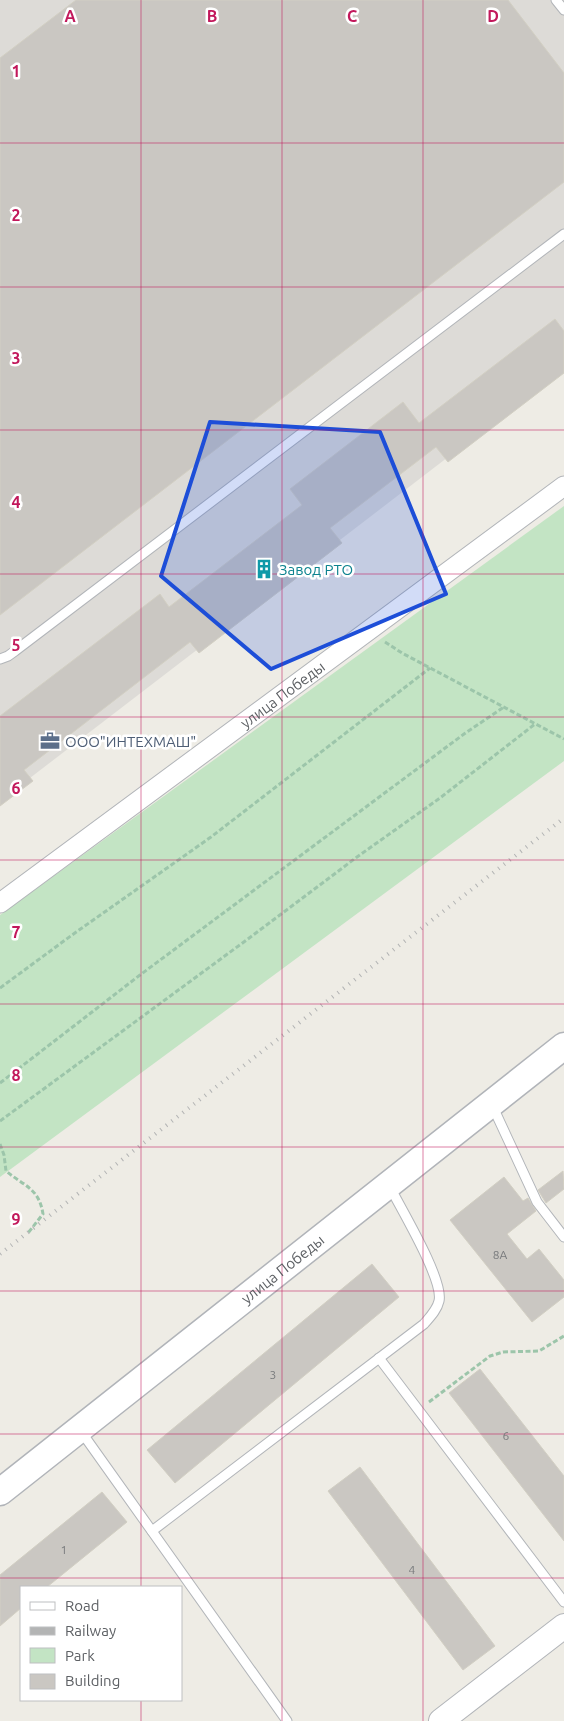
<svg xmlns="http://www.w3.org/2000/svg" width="564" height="1721" font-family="Ubuntu,sans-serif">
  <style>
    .industrial { fill: #dddbd7 }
    .green { fill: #c3e4c4 }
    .building { fill: #cac7c2; stroke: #d2cfc3 }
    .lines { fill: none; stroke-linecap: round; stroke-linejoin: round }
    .service-casing { stroke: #b2b5b9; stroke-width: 11 }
    .minor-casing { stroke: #b2b5b9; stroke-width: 21 }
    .tertiary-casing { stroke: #b2b5b9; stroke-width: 26 }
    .secondary-casing { stroke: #b1b4b9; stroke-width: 29 }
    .path { stroke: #9cc5aa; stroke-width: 3; stroke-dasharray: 5 2.5; stroke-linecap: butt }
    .service { stroke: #fff; stroke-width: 9 }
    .minor { stroke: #fff; stroke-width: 19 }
    .tertiary { stroke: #fff; stroke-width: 24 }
    .secondary { stroke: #fff; stroke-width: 26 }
    .rail { stroke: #b3b4b4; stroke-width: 4; stroke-dasharray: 1 6; stroke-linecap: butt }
    .marked { fill: #1d4ed8; fill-opacity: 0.2; stroke: #1d4ed8; stroke-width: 4; stroke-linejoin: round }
    .grid { fill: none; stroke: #c2185b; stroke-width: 1; stroke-opacity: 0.55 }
    .labels { text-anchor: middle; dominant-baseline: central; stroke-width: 5; stroke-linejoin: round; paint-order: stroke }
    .number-label { font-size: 12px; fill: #787a7c }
    .culture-label { font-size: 15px; fill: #0d838f; stroke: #fff; text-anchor: start }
    .street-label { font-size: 15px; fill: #5d6064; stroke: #fff }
    .service-label { font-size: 15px; fill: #4e5e75; stroke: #fff; text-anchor: start }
    .grid-label { font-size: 16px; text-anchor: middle; font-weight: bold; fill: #c2185b; stroke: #fff; stroke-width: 5; stroke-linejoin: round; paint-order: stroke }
  </style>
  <rect width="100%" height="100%" fill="#eeece5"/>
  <polygon class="industrial" points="0,0 564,0 564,368 0,801"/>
  <polygon class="green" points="564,506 564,761 0,1177 0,915"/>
  <g class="building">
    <polygon points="76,0 508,0 564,73 564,182 0,615 0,58"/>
    <polygon points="555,319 564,331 564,373 448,462 436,447 330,528 342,543 199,653 190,642 24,770 33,781 0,806 0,716 160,594 169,607 302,505 290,489 403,402 419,423"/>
    <polygon points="563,1171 564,1189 546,1203 538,1190"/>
    <polygon points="504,1177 523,1201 528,1198 536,1211 507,1234 527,1259 539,1249 564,1280 564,1297 532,1322 450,1220"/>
    <polygon points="372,1264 399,1297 175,1483 147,1450"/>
    <polygon points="480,1369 564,1476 564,1541 449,1393"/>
    <polygon points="360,1467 495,1646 463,1670 328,1491"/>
    <polygon points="102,1492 127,1522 47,1587 21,1587 21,1608 0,1626 0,1575"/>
  </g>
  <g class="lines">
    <defs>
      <g id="service">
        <polyline points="556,0 564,10"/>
        <polyline points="0,659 8,656 15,651 564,234"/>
        <polyline points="492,1105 537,1202 564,1237"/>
        <polyline points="379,1358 564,1602"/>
        <polyline points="80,1430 287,1721"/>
        <path d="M152,1531l272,-207c6,-7 13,-14 15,-23 5,-21 -38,-92 -49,-114"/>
      </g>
      <g id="minor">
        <path id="s1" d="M0,903l564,-417"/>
      </g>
      <polyline id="tertiary" points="441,1721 564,1626"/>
      <g id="secondary">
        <path id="s2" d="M0,1492l564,-446"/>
      </g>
    </defs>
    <use href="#service" class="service-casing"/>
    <use href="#minor" class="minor-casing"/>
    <use href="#tertiary" class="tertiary-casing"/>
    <use href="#secondary" class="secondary-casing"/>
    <g class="path">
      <polyline points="385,642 402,653 564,739"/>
      <polyline points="0,988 72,935 211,837 430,668"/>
      <polyline points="0,1083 140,975 464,734 504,707"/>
      <polyline points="0,1121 252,936 357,857 440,798 535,724"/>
      <path d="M0,1144l4,11 2,16c18,15 33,17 37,43l-15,19"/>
      <polyline points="429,1402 490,1356 503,1352 539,1351 564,1336"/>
    </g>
    <use href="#service" class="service"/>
    <use href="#minor" class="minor"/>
    <use href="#tertiary" class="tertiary"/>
    <use href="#secondary" class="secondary"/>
    <polyline class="rail" points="0,1254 564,818"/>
  </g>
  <path class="marked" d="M210,422l170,10 66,162 -175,75 -110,-93z"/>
  <path class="grid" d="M141,0v1587M282,0v1721M423,0v1721M0,143h564M0,287h564M0,430h564M0,574h564M0,717h564M0,860h564M0,1004h564M0,1147h564M0,1291h564M0,1434h564M0,1578h564M141,1700v21"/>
  <defs>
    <symbol id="building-bare" viewBox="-9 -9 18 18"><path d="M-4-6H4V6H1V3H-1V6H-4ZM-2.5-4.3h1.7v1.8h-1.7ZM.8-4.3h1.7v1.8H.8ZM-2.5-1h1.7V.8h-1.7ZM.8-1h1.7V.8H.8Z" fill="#0f9aa8" stroke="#fff" stroke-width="2.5" paint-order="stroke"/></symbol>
    <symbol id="office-bare" viewBox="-9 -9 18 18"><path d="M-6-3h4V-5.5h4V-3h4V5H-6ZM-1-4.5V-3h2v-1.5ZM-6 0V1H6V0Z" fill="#5c6f8a" stroke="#fff" stroke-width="2.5" paint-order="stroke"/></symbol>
  </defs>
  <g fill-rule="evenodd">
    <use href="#building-bare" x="250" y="555" width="28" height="28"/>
    <use href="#office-bare" x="36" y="727" width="28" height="28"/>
  </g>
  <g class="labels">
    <g class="number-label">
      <text x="500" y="1254">8А</text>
      <text x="273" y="1374">3</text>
      <text x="506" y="1435">6</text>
      <text x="64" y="1549">1</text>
      <text x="412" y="1569">4</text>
    </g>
    <g class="culture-label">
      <text x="279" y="569">Завод РТО</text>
    </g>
    <g class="street-label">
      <text stroke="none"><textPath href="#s1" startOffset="351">улица Победы</textPath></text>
      <text stroke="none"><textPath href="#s2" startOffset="360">улица Победы</textPath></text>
    </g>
    <g class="service-label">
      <text x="65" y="741">ООО"ИНТЕХМАШ"</text>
    </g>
  </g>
  <g class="grid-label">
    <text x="70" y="22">A</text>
    <text x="212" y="22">B</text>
    <text x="352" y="22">C</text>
    <text x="493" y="22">D</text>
    <text x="16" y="77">1</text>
    <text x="16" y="221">2</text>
    <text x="16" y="364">3</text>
    <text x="16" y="508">4</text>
    <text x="16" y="651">5</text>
    <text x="16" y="794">6</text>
    <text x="16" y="938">7</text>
    <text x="16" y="1081">8</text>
    <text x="16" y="1225">9</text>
  </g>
  <rect x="20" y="1586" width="162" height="115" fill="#ffffff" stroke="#bebfc1"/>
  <rect x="30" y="1602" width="25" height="8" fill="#ffffff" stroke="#bebfc1"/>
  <text x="65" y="1611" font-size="15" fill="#5d6064">Road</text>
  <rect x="30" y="1627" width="25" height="8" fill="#b3b4b4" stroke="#bebfc1"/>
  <text x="65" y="1636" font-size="15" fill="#5d6064">Railway</text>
  <rect x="30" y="1648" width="25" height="15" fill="#c3e4c4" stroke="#bebfc1"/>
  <text x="65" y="1661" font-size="15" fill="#5d6064">Park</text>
  <rect x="30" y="1674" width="25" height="15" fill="#cac7c2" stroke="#bebfc1"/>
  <text x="65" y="1686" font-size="15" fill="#5d6064">Building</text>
</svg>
